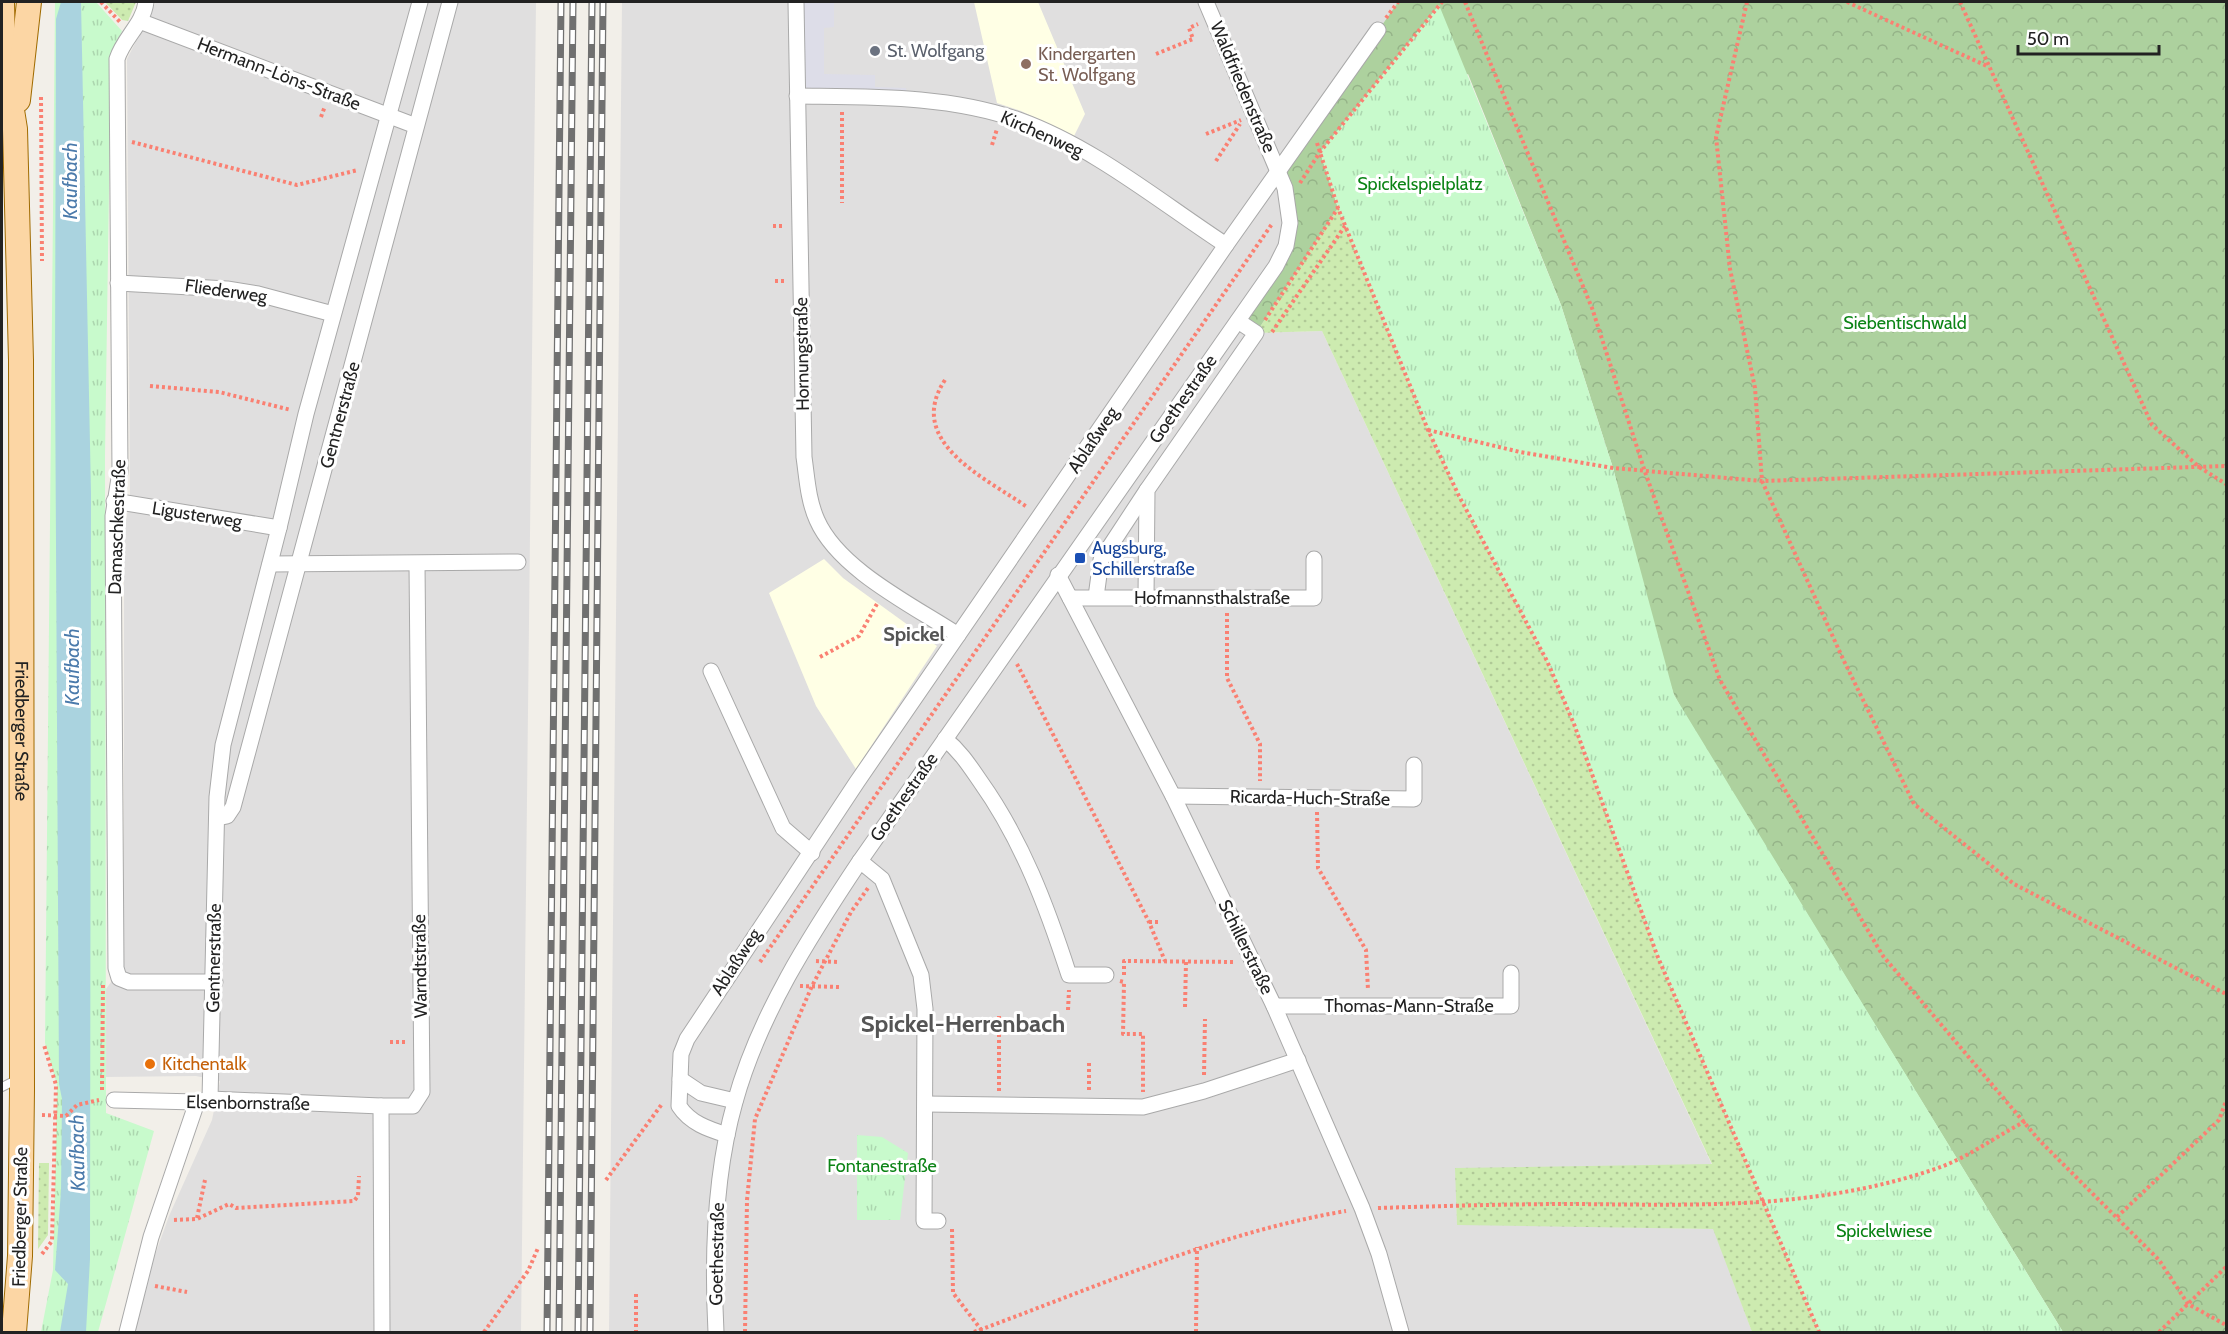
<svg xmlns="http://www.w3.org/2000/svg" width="2228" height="1334" font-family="Cabin,sans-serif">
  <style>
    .residential { fill: #e0dfdf }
    .education { fill: #ffffe5 }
    .grass { fill: url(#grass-dots) }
    .forest { fill: url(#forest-crowns) }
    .park { fill: url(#park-tufts) }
    .plaza { fill: #dddde8 }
    .water { fill: #aad3df }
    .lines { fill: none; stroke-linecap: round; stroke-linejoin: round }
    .lane-casing { stroke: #a9a9a9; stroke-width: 10 }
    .street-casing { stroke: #a9a9a9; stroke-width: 17 }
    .primary-casing { stroke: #a06b00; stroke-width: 26 }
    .path { stroke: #fa8072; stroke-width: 4; stroke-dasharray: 3 3; stroke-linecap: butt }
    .lane { stroke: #fff; stroke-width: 8 }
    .street { stroke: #fff; stroke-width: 15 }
    .primary { stroke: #fcd6a4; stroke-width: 24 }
    .rail-casing { stroke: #707070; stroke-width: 7 }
    .rail { stroke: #fff; stroke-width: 4.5; stroke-dasharray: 14; stroke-linecap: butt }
    .worship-dot { fill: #6b7280; stroke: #fff; stroke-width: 2 }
    .education-dot { fill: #8d6e63; stroke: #fff; stroke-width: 2 }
    .transit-dot { fill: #1a4fb4; stroke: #fff; stroke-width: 2 }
    .food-dot { fill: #e8710a; stroke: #fff; stroke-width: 2 }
    .labels { text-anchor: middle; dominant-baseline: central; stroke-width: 6; stroke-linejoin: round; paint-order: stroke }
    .worship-label { font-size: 18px; fill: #5b616d; stroke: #fff; text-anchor: start }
    .education-label { font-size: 18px; fill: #785e54; stroke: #fff; text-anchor: start }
    .street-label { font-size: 18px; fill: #222; stroke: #fff }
    .park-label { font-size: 18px; fill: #0c8416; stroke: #fff }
    .transit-label { font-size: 18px; fill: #164399; stroke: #fff; text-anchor: start }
    .food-label { font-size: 18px; fill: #c56008; stroke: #fff; text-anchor: start }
    .water-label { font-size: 20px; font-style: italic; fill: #4a7aab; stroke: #fff }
    .neighbourhood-label { font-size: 20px; font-weight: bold; fill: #555; stroke: #fff }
    .district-label { font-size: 24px; font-weight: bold; fill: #555; stroke: #fff }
  </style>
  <defs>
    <pattern id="grass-dots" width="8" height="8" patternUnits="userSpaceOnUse" patternTransform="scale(1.5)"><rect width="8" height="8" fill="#cdebb0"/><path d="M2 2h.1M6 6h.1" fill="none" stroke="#b0c997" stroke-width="1.8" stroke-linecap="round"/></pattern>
    <pattern id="forest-crowns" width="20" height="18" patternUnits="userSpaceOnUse" patternTransform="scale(1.5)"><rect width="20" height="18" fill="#add19e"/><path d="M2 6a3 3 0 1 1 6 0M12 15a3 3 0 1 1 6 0" fill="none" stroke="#95b388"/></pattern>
    <pattern id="park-tufts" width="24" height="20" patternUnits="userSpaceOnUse" patternTransform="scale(1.5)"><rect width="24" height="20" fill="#c8facc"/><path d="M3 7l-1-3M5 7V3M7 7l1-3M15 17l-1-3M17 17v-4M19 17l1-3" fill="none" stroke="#acd6af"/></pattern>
  </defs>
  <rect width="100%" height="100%" fill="#f2efe9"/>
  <g class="residential">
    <polygon points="156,2 536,2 521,1332 131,1332 143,1288 169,1216 212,1120 220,1081 196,1076 106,1077 106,989 124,964 124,532 130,498 127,59"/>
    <polygon points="622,2 1398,2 1280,172 1290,223 1256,333 1322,331 1712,1165 1456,1169 1457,1224 1714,1229 1752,1332 609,1332"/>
  </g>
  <g class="education">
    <polygon points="974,2 1038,2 1085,114 1074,136 1021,111 997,103"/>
    <polygon points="824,559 843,578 937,646 856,769 816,706 769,593"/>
  </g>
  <g class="grass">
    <polygon points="105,2 136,2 128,21 122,20"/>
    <polygon points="1338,208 1428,430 1459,496 1547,661 1574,724 1657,955 1819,1332 1752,1332 1713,1229 1457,1225 1455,1168 1712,1164 1322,331 1256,333"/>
    <polygon points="39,1163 49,1163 48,1235 38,1249"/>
  </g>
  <polygon class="forest" points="1398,2 2226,2 2226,1332 2063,1332 1687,718 1674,695 1665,668 1613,468 1561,305 1468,74 1320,152 1338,208 1256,333 1238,321 1286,246 1280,172"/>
  <g class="park">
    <polygon points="55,2 96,2 122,31 111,54 105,456 106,1113 154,1131 98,1332 41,1332 53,1270 57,1085 45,1043"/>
    <polygon points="1439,5 1561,305 1613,468 1674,695 2063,1332 1819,1332 1657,955 1574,724 1547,661 1459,496 1428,430 1338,208 1320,152"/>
    <polygon points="857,1135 882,1137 908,1153 900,1220 857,1220"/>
  </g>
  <polygon class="plaza" points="796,2 834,2 834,27 824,28 824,74 875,75 875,87 906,88 907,97 797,96"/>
  <polygon class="water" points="61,2 81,2 91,493 90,1259 86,1332 60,1332 68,1284 55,1270 61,1191 62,1099 59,1084 55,364 56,19"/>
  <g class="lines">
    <defs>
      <polyline id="lane" points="2,1087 18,1079"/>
      <g id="street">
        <path d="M146,2c-3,23 -22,35 -29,57l3,413 -7,44 3,452 3,10 10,4h86"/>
        <path d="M796,2l8,455c3,21 4,43 13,63 22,50 97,86 141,115"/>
        <polyline points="142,22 416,126"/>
        <path d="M797,96c75,1 150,-1 222,24 75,27 141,82 207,125"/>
        <polyline points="118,283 227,289 258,294 333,314"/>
        <polyline points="114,501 279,528"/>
        <polyline points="270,564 518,562"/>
        <polyline points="1058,575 1173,796 1274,1006 1362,1208 1379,1254 1401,1332"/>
        <polyline points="1096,597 1101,560 1147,490"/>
        <polyline points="1070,598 1314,598 1314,559"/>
        <polyline points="1146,598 1147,490 1256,333 1238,321"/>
        <polyline points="711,671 783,828 812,853"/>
        <path d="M945,739c15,12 24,26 35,42 42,59 67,126 89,194h37"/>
        <polyline points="1173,796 1414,799 1414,765"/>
        <polyline points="217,818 227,816 233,807 450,2"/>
        <polyline points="860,861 882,879 921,975 925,1009 924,1221 938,1221"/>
        <polyline points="1274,1006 1511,1006 1511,973"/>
        <polyline points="680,1079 701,1093 735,1101"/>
        <polyline points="210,1099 217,797 223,745 279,528 306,414 420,2"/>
        <polyline points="114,1100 197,1102 210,1099 381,1106"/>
        <polyline points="926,1104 1143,1107 1204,1091 1298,1060"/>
        <path d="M727,1135c-19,-6 -37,-12 -48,-29l2,-52 6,-15 170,-257 369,-537 152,-215"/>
        <polyline points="127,1332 151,1237 197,1102"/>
        <polyline points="382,1332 381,1106 413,1106 422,1092 417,565"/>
        <path d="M716,1332c-4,-76 -2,-156 19,-230 24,-87 75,-166 125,-241l416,-595 10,-20 4,-23 -5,-35 -79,-186"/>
      </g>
      <g id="primary">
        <path id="s1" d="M2,2l1,52 12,75 6,231 1,730 -2,166 -6,76"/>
        <polyline points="18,100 29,2"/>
      </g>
    </defs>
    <use href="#lane" class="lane-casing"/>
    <use href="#street" class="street-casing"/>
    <use href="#primary" class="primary-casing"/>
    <g class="path">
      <polyline points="101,2 120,22"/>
      <polyline points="1465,2 1592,308 1645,472 1720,680 1883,956 2039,1140 2159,1260 2188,1304 2226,1325"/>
      <polyline points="1747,2 1716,137 1730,269 1755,388 1762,481 1843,659 1914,804 2014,884 2226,994"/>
      <polyline points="1847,2 1989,67"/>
      <polyline points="1960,2 2152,425 2199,467 2226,484"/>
      <polyline points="1386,18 1398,2"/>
      <polyline points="1156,54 1193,39 1189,28 1198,24"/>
      <polyline points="41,97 42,261"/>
      <polyline points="842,112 842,203"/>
      <polyline points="321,117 325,106"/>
      <polyline points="1206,134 1241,120"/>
      <polyline points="132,142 297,185 358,170"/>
      <polyline points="1317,143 1338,208 1428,430 1459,496 1547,661 1574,724 1657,955 1819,1332"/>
      <polyline points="992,145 997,129"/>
      <polyline points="1216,161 1240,124"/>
      <polyline points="1300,183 1320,152 1442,2"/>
      <polyline points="773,226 784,226"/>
      <polyline points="775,281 786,281"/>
      <polyline points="1265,320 1338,208"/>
      <polyline points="1272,332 1345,226"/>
      <path d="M945,380c-41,62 41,98 82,127"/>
      <polyline points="150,386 219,392 291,410"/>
      <polyline points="1428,430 1520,452 1613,468 1762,481 2226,466"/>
      <polyline points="1227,613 1227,678 1260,744 1260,781"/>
      <polyline points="820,657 859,636 878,602"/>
      <polyline points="1017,664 1149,922 1165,961"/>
      <polyline points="1317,812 1318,868 1366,950 1368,990"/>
      <polyline points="1149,922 1160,922"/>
      <polyline points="816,961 839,962"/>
      <polyline points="760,962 1272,224"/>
      <polyline points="1124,975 1124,961 1235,962"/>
      <polyline points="1120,981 1124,982 1123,1034 1143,1034 1143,1092"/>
      <polyline points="800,986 839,987"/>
      <polyline points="1185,1007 1186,962"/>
      <polyline points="1068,1010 1069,990"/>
      <polyline points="390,1042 407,1042"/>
      <polyline points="1089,1063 1089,1090"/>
      <polyline points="1204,1075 1205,1019"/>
      <polyline points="102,1090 103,983"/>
      <polyline points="999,1091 999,1014"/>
      <polyline points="42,1115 66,1116 77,1105 99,1100"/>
      <polyline points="606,1180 662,1104"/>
      <path d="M1378,1208c65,-2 130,-4 195,-4 127,1 243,6 365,-36 31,-11 58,-32 88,-47"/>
      <polyline points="2117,1217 2219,1120 2226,1101"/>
      <polyline points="197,1218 205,1180"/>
      <polyline points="174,1220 197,1219 229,1204 236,1208 354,1201 358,1196 359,1176"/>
      <polyline points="952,1229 953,1293 983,1332"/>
      <polyline points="42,1254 52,1241 56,1085 44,1045"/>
      <polyline points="155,1286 187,1292"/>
      <polyline points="636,1294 636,1332"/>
      <polyline points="484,1332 528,1271 538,1248"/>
      <polyline points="745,1332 747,1200 755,1119 812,986 851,912 868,888"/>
      <path d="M974,1332c123,-45 242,-99 372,-121"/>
      <polyline points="1196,1332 1197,1247"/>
      <polyline points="2159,1332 2226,1267"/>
    </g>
    <use href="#lane" class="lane"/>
    <use href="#street" class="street"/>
    <use href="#primary" class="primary"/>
    <defs>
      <g id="rail">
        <polyline points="547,1332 561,2"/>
        <polyline points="559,1332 573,2"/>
        <polyline points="578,1332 592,2"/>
        <polyline points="590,1332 603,2"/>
      </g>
    </defs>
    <use href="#rail" class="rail-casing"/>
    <use href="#rail" class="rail"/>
  </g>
  <circle class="worship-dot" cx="875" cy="51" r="6"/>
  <circle class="education-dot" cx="1026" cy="64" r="6"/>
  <rect class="transit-dot" x="1074" y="552" width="12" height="12" rx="3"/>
  <circle class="food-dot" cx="150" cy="1064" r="6"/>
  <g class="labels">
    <g class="worship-label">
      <text x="887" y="51">St. Wolfgang</text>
    </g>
    <g class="education-label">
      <text x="1038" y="54">Kindergarten<tspan x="1038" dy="21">St. Wolfgang</tspan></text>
    </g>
    <g class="street-label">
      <text transform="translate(279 74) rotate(21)">Hermann-Löns-Straße</text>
      <text transform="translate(1243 87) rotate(67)">Waldfriedenstraße</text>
      <text transform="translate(1042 134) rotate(24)">Kirchenweg</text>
      <text transform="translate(226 291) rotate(8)">Fliederweg</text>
      <text transform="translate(802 354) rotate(-91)">Hornungstraße</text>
      <text transform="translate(1183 399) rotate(-55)">Goethestraße</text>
      <text transform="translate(340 415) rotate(-75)">Gentnerstraße</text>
      <text transform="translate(1093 440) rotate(-56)">Ablaßweg</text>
      <text transform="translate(197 515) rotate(9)">Ligusterweg</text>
      <text transform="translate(117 527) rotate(-88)">Damaschkestraße</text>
      <text x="1212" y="598">Hofmannsthalstraße</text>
      <text stroke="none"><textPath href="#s1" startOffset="730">Friedberger Straße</textPath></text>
      <text transform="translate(904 797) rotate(-55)">Goethestraße</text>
      <text transform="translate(1310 798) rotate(1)">Ricarda-Huch-Straße</text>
      <text transform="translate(1246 947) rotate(64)">Schillerstraße</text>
      <text transform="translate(214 958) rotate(-89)">Gentnerstraße</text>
      <text transform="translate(736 962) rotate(-57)">Ablaßweg</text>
      <text transform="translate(420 966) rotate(-91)">Warndtstraße</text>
      <text x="1409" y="1006">Thomas-Mann-Straße</text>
      <text transform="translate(248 1103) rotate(1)">Elsenbornstraße</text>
      <text transform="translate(20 1217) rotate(-89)">Friedberger Straße</text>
      <text transform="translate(717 1254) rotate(-89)">Goethestraße</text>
    </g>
    <g class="park-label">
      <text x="1420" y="184">Spickelspielplatz</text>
      <text x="1905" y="323">Siebentischwald</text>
      <text x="882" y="1166">Fontanestraße</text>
      <text x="1884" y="1231">Spickelwiese</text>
    </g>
    <g class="transit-label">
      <text x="1092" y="548">Augsburg,<tspan x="1092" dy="21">Schillerstraße</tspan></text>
    </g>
    <g class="food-label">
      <text x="162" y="1064">Kitchentalk</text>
    </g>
    <g class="water-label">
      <text transform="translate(70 181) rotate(-90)">Kaufbach</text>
      <text transform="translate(72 667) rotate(-90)">Kaufbach</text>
      <text transform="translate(77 1153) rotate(-91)">Kaufbach</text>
    </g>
    <g class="neighbourhood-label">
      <text x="914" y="634">Spickel</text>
    </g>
    <g class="district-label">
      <text x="963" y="1023">Spickel-Herrenbach</text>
    </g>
  </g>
  <rect width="2228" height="1334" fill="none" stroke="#222222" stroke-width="6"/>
  <path d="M2018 45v9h141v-9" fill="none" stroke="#222222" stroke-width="3"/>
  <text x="2027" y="45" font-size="18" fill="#222222" stroke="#ffffff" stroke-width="4.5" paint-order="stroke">50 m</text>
</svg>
